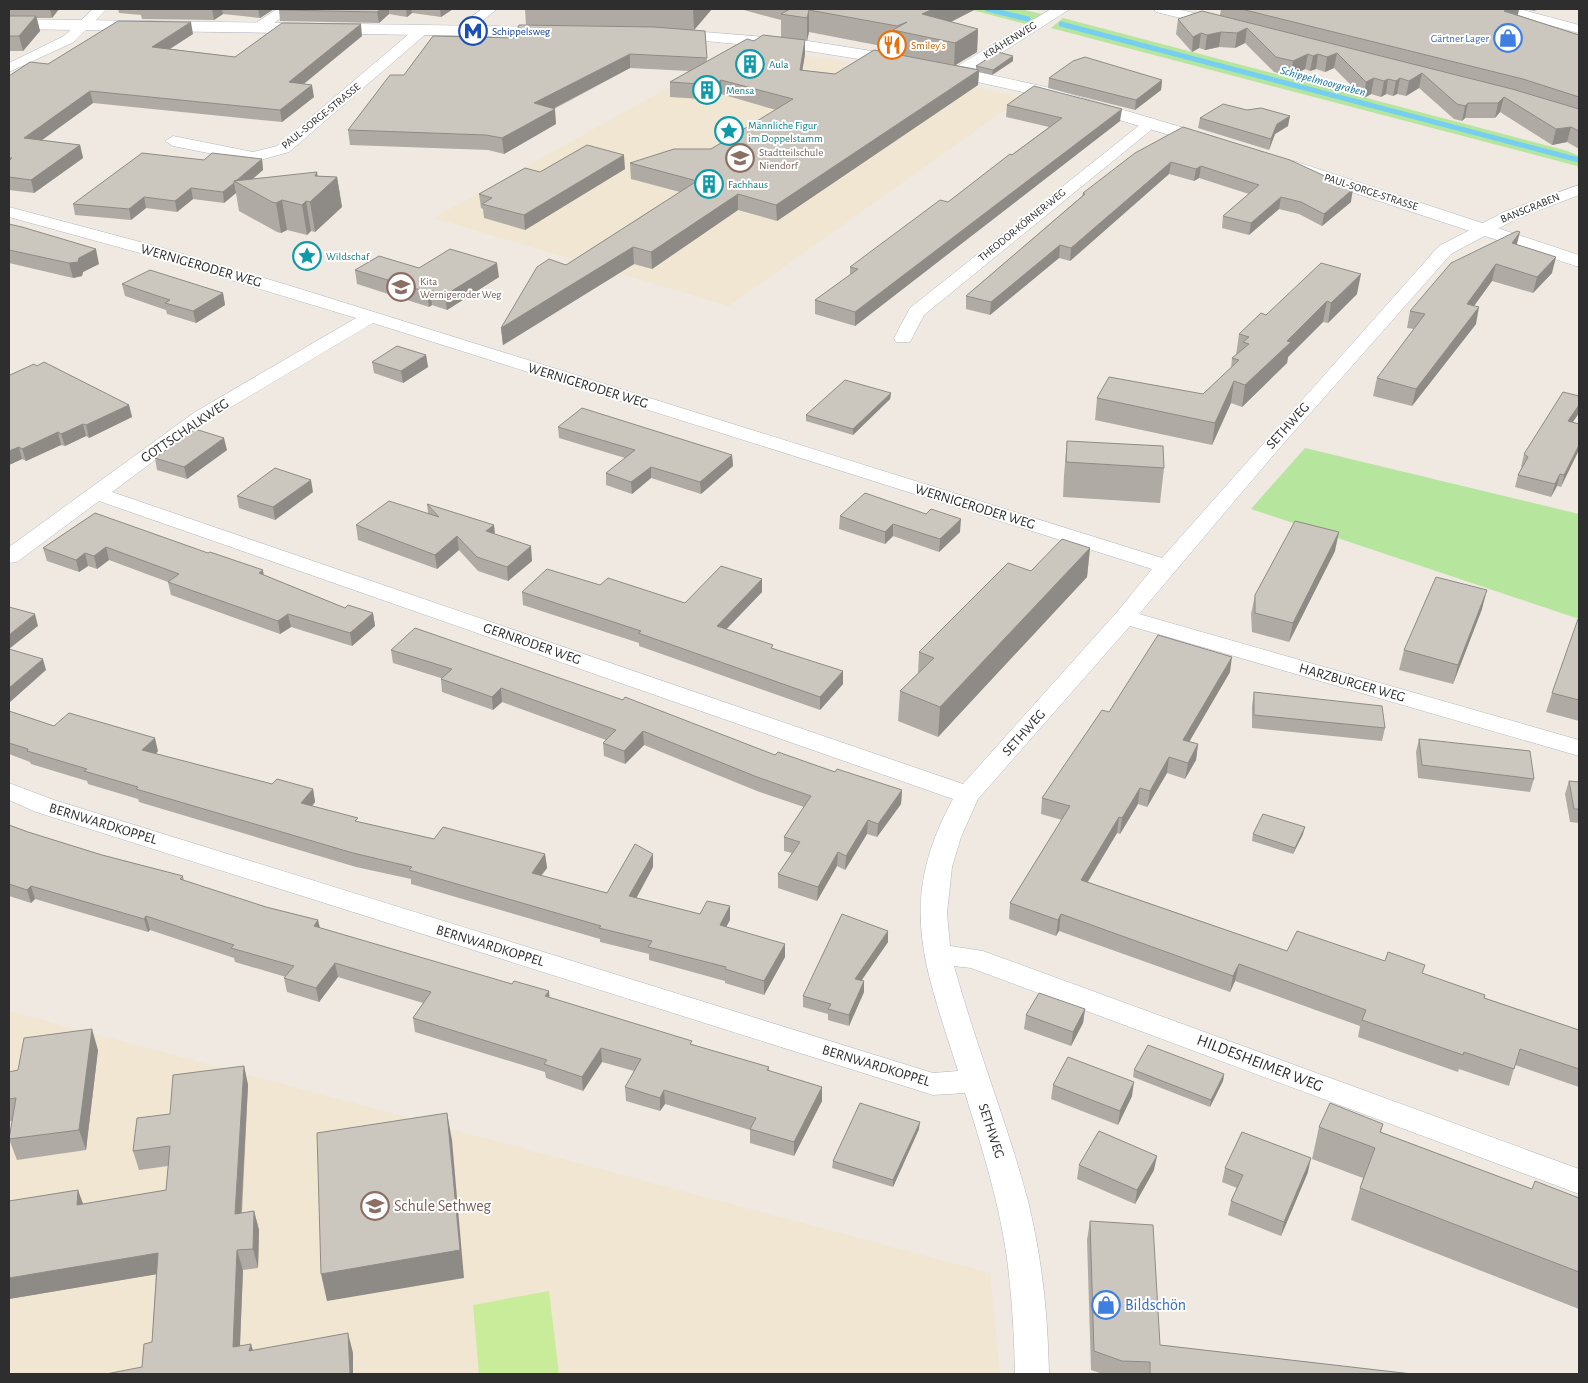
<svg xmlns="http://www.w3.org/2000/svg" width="1588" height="1383" font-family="'Alegreya Sans',sans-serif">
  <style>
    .education { fill: #f0e6d1 }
    .green { fill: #b6e59e }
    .pitch { fill: #c9ec9a }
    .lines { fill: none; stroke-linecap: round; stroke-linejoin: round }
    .stream { stroke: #75cff0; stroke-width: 5 }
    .minor-casing { stroke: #b4b7c1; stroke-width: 1 }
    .tertiary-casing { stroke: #b4b7c1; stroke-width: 1 }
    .minor { fill: #fff; fill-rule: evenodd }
    .tertiary { fill: #fff; fill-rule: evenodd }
    .wall { fill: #afaba4; fill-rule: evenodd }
    .shaded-wall { fill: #8e8b86 }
    .building { fill: #cbc7bf; stroke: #8e8b86 }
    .labels { text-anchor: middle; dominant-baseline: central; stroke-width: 4; stroke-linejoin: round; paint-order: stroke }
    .far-transit-label { font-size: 11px; fill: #164399; stroke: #fff; text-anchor: start }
    .far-shop-label { font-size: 11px; fill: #366cbe; stroke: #fff; text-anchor: end }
    .far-street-label { font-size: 11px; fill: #2e2e2e; stroke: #fff }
    .far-food-label { font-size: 11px; fill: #c56008; stroke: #fff; text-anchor: start }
    .far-culture-label { font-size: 11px; fill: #0d838f; stroke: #fff; text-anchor: start }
    .far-education-label { font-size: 11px; fill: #785e54; stroke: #fff; text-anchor: start }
    .far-water-label { font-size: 12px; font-style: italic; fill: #0d6fa3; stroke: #fff }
    .street-label { font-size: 14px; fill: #2e2e2e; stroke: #fff }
    .near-street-label { font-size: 16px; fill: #2e2e2e; stroke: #fff }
    .near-education-label { font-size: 16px; fill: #785e54; stroke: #fff; text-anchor: start }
    .near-shop-label { font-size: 16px; fill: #366cbe; stroke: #fff; text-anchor: start }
  </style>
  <rect width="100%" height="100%" fill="#efe9e1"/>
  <g class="education">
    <polygon points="738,49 831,59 1023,97 729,306 434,218"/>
    <polygon points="9,1011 990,1273 1000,1374 9,1374"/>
  </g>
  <g class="green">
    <polygon points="968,9 1020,9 1042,14 1026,24"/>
    <polygon points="1063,18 1568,151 1579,156 1579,172 1577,166 1051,28"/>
    <polygon points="1305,448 1579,514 1579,619 1251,509"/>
  </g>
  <polygon class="pitch" points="549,1291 559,1374 479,1374 473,1305"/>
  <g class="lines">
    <g class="stream">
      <polyline points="987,9 1028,19"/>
      <polyline points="1061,24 1579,160"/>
    </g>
    <defs>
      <g id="minor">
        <polygon points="93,9 107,9 74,42 9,72 9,63 64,36"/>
        <polygon points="277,9 293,9 263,31 253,31 251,28 253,25"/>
        <polygon points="482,9 497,9 466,34 456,34 454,31 456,28"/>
        <polygon points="1154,9 1177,9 1223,20 1225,23 1218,27 1156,12"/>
        <polygon points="1498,9 1519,9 1579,25 1579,33 1500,12"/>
        <polygon points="422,26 429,30 427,33 289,152 253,162 173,146 165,141 173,136 253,152 277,146 417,27"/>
        <polygon points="1151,118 1156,120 1159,123 1156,126 924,315 910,342 896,342 894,338 910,308 1146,120"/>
        <path d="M1579,185v10l-63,24 -65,35 -175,198 -137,162 440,126v16l-449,-130 -152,173 -17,38 -9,30 -5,46 3,33 33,5 596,218v25l-608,-226 -17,-2c22,80 53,156 74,235 14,57 20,115 21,173h-34c-1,-41 -3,-81 -9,-122 -8,-54 -25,-107 -41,-159l-32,2 -897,-283 -27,-12v-17l45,17 879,273 25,-2c-33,-105 -62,-168 -5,-272l-854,-298 -82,61 -8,1v-16l186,-135 161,-94 -205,-62 -142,-39v-10l154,41 131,39 868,271 277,-312 65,-34zM373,323l779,246 -35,43 -154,172 -851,-292 97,-72z"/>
      </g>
      <g id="tertiary">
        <polygon points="1051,9 1070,9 973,71 1046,87 1218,138 1221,142 1218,146 1206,146 1036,95 937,73 935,69 937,65 943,64 956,67"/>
        <polygon points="9,19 555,27 563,32 555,37 9,29"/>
        <polygon points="668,29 802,40 903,56 909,57 911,61 909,65 903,66 802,50 662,37 660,34 662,31"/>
        <polygon points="1294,161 1579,255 1579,267 1288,171 1285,167 1288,163"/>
      </g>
    </defs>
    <use href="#minor" class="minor-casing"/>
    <use href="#tertiary" class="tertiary-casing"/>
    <use href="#minor" class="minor"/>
    <use href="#tertiary" class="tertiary"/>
  </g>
  <g class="wall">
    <polygon points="9,9 59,9 52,18 37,18 40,31 23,51 9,51"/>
    <polygon points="118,9 274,9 260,18 223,14 214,20 142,19 141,15 119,13"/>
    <polygon points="280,9 453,9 441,17 412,13 407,17 389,14 379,23 280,21 279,10"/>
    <path d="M525,9h187l-18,21 11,1 2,31 47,-21 27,-4v-17l-41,-11h236l-25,13 27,7 -1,23 -22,13 21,4v-3l37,-10v5l-21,14 -13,-3 -1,13 -201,136 -39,-11 -86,59 -18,-5 -131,81 -2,-17 65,-63 114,-73 -49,-13 -1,-16 81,-14 65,-39 -55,-16 -5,6 -46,-3v-15l19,-11 -59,-3 -76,41 2,15 -52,30 -16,-4 -138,-5 -2,-15 56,-55 110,-37 12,-13zM809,32l83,16v5l-57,21 -33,-4 3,-16v-14l2,1z"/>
    <polygon points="1221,9 1519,9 1518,15 1579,35 1579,149 1567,142 1552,145 1500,112 1495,118 1465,118 1462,121 1454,119 1419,88 1406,96 1397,94 1393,96 1386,94 1381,97 1371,94 1364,98 1334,68 1325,72 1316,69 1310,71 1305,69 1291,76 1274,72 1245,43 1235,48 1219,47 1205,50 1199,48 1192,52 1176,34 1178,19 1220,15"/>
    <polygon points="1525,9 1540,9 1534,11"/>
    <polygon points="193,34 170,49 235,57 362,36 304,84 314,97 282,122 93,103 42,140 80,145 83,158 34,193 9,190 9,76 48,64"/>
    <polygon points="1049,78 1162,80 1161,90 1135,110 1048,88"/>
    <polygon points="1007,105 1120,121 855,326 815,314 815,300 850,275 850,267 948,202 1049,127 1006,117"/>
    <polygon points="1200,118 1288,126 1275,134 1269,150 1198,128"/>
    <polygon points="1183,127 1351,202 1322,226 1299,214 1279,209 1249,235 1222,228 1223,216 1249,194 1199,178 1194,181 1169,174 1070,261 1059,258 990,315 966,309 966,296 1082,196 1083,193"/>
    <polygon points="262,159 263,170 253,179 318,176 337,177 342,207 315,232 311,231 307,235 287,230 281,233 277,232 239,211 236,193 224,203 193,199 177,212 146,208 131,220 75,215 73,204 204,160"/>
    <polygon points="625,169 525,230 484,218 483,209 481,208 479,194 540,172"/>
    <polygon points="9,224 99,264 83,272 82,276 73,278 9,263"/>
    <polygon points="1517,244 1552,273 1533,293 1492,281 1474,306 1476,324 1412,406 1373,396 1377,378 1414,329 1407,328 1410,311"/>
    <polygon points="419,268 499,277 447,310 432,305 429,307 357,284 355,270"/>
    <polygon points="122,284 223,293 225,305 196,323 167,314 166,310 125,296"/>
    <polygon points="1357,294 1328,323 1323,322 1288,357 1287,363 1242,407 1231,403 1212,445 1095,420 1097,398 1203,394 1231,368 1232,358 1236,355 1239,334 1266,315"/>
    <polygon points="426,355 428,367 403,383 374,373 372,362"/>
    <polygon points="10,375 129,405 132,417 89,438 86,436 65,446 61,445 26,461 22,459 9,465"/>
    <polygon points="891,393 890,399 853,435 806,421 806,415"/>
    <polygon points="1579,396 1579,413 1573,422 1579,424 1561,487 1557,486 1551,497 1515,487 1518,475 1522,467 1521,467 1524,454"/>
    <polygon points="558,427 732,455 733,466 701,494 651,478 632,494 606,485 606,473 625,458 559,438"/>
    <polygon points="1067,441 1164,468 1160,503 1063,497 1064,475"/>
    <polygon points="227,450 187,479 157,470 155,458"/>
    <polygon points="313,492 275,520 239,508 237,496"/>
    <polygon points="427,504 494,525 495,534 532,561 508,581 478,571 459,550 437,569 358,540 356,525 428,513"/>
    <polygon points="95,513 264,575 345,608 373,613 375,626 352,646 291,627 280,634 171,595 168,582 109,560 97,569 88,566 79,572 47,561 43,548"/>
    <polygon points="926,514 960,532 939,552 893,536 885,544 839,529 840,516"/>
    <polygon points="1090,548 1087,577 938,737 898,721 900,691 918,673 919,652 1031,571"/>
    <polygon points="1335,551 1289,642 1252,632 1251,614 1255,595"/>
    <polygon points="762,579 762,592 726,629 773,648 843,684 820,710 639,646 639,643 523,605 522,592 600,585 685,603"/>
    <polygon points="1482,609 1453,684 1399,670 1404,650"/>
    <polygon points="1579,619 1579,721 1546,712 1552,693"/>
    <polygon points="391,650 902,790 901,804 877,837 867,834 845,870 837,866 817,901 778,888 778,874 792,853 784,851 784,837 804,807 757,791 644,745 625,764 604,756 603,743 606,740 502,702 493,710 442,692 441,679 441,678 393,663"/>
    <polygon points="1230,672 1189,741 1198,744 1196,760 1185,779 1167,773 1147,807 1138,804 1120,834 1117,833 1088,882 1287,951 1385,961 1422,974 1485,998 1579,1030 1579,1087 1515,1065 1509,1086 1459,1069 1458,1072 1358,1037 1360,1026 1235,981 1230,992 1059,931 1056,936 1009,919 1010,903 1062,820 1041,814 1042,798 1109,712"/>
    <polygon points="1254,692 1385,728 1382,741 1252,728 1252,706"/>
    <polygon points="9,711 54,726 158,751 156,754 272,784 313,789 315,802 312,806 359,822 434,839 545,854 547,868 541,876 607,893 653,867 636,898 700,914 730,906 730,920 726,927 785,957 764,995 725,983 725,981 649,960 649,954 600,942 600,939 411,884 411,879 356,867 139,802 138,799 88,784 87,781 31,764 30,762 9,754"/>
    <polygon points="1419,739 1534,779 1530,792 1418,778 1416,752"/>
    <polygon points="1569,781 1579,782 1579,823 1570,822 1565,794"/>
    <polygon points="9,825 28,832 102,855 183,876 184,881 266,907 318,920 320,928 549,998 692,1045 769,1067 769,1071 822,1087 822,1101 794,1156 750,1143 750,1130 665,1104 660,1111 626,1101 625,1087 634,1071 602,1062 583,1091 546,1078 545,1072 415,1032 413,1018 423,1003 338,977 319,1002 287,992 284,978 286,977 235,962 234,958 150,930 148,932 35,899 31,903 9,896"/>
    <polygon points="1253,834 1303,834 1293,854 1252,841"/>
    <polygon points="888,931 888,942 861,980 864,981 864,992 849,1026 828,1020 828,1014 803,1007 803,996"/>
    <polygon points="1085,1009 1083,1023 1071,1046 1024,1029 1026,1015"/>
    <polygon points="98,1050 86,1150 17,1160 9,1139 12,1121 9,1121 9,1072 18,1070"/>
    <polygon points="244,1066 248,1085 242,1213 254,1211 259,1230 258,1268 243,1270 240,1346 253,1350 353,1353 142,1367 152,1342 156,1274 9,1299 83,1204 166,1190 168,1166 139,1170 133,1151 170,1114"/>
    <polygon points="1134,1070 1224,1074 1223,1081 1210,1107 1133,1077"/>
    <polygon points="1053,1085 1132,1096 1118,1125 1051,1099"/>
    <polygon points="1383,1124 1381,1132 1532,1189 1579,1198 1579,1309 1351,1220 1360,1188 1363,1178 1312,1159 1319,1127"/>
    <polygon points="919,1129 893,1187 832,1168 833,1161"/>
    <polygon points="1079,1165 1154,1170 1135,1204 1077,1179"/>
    <polygon points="1225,1168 1308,1172 1281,1236 1228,1215 1231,1201 1237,1188 1222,1182"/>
    <polygon points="1090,1221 1160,1345 1412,1374 1103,1374 1091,1370 1087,1240"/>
  </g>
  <g class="shaded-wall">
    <polygon points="50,9 59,9 52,18"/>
    <polygon points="212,9 222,9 223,14 214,20"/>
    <polygon points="258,9 274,9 260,18"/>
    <polygon points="381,9 389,9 389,14 379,23 377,12"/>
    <polygon points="406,9 411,9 412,13 407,17"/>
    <polygon points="440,9 453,9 441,17"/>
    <polygon points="693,9 712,9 694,30"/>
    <polygon points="933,9 976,9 921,37 922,14"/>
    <polygon points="1509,9 1519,9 1517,18 1504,11"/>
    <polygon points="809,10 809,32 807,41 807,18"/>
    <polygon points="36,16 40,31 23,51 19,36"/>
    <polygon points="191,22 193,34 154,59 152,47"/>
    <polygon points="361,24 362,36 291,94 289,82"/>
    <polygon points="1247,28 1245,43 1235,48 1237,33"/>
    <polygon points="978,29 977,52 954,66 955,43"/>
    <polygon points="1221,32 1219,47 1205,50 1207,35"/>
    <polygon points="1201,33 1199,48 1192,52 1193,37"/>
    <polygon points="805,40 805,54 800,85 800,70"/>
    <polygon points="1337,53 1334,68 1325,72 1327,57"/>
    <polygon points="630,54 630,68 535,118 534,103"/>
    <polygon points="1308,54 1305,69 1291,76 1293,61"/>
    <polygon points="1318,54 1316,69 1310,71 1313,56"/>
    <polygon points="1013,56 1013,61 992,75 993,70"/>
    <polygon points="979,70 978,85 777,221 776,205"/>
    <polygon points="1422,73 1419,88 1406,96 1409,81"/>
    <polygon points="1374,78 1371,94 1364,98 1366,82"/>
    <polygon points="1400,78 1397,94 1393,96 1396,81"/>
    <polygon points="1388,79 1386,94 1381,97 1384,81"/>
    <polygon points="721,80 721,94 716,100 715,85"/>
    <polygon points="1162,80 1161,90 1135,110 1136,100"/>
    <polygon points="312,85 314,97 282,122 280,110"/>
    <polygon points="90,91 93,103 27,151 24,138"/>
    <polygon points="1504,97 1500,112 1495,118 1498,103"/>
    <polygon points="1468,103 1465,118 1462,121 1465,106"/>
    <polygon points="555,109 556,124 504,154 502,138"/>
    <polygon points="1122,109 1120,121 855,326 855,312"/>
    <polygon points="1290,116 1288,126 1275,134 1269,150 1271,139 1277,124"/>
    <polygon points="1571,127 1567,142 1552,145 1556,129"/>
    <polygon points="80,145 83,158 34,193 31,180"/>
    <polygon points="624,155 625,169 525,230 524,215"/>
    <polygon points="262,159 263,170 244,186 235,182"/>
    <polygon points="1171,162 1169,174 1070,261 1071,248"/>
    <polygon points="1201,166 1199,178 1194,181 1196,169"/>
    <polygon points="317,172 320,193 337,177 342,207 315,232 310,202 315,176"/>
    <polygon points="234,183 236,193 224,203 223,192"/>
    <polygon points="191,188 193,199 177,212 175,201"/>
    <polygon points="1353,189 1351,202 1322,226 1324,214"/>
    <polygon points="738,194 738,210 652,269 651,252"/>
    <polygon points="144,197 146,208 131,220 129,209"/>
    <polygon points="1281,197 1279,209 1249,235 1251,223"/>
    <polygon points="282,200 287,230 281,233 276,203"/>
    <polygon points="306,201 311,231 307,235 302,205"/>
    <polygon points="1520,232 1516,248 1512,243"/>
    <polygon points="1060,245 1059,258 990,315 991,302"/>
    <polygon points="633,247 634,264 503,345 501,328"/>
    <polygon points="96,249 99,264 83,272 82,276 73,278 69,263"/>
    <polygon points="1556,257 1552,273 1533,293 1537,277"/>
    <polygon points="497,263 499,277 447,310 445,295"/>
    <polygon points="1496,264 1492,281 1463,321 1467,304"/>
    <polygon points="1361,274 1357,294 1328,323 1331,303"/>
    <polygon points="430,290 432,305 429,307 427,292"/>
    <polygon points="223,293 225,305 196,323 193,311"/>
    <polygon points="1327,301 1323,322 1288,357 1287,363 1242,407 1245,385 1287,341"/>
    <polygon points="1479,307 1476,324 1412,406 1416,389"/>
    <polygon points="426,355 428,367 403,383 401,371"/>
    <polygon points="1234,381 1231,403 1212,445 1215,423"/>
    <polygon points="891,393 890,399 853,435 853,429"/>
    <polygon points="129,405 132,417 89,438 86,425"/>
    <polygon points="1579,405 1579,413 1565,433 1568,421"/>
    <polygon points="83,424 86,436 65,446 61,434"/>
    <polygon points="58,432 61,445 26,461 22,449"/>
    <polygon points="224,438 227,450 187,479 184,467"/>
    <polygon points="1579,445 1579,450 1561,487 1564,475"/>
    <polygon points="19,447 22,459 9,465 9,451"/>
    <polygon points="732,455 733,466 701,494 700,482"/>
    <polygon points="651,467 651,478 632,494 631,482"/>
    <polygon points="1560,474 1557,486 1551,497 1555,484"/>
    <polygon points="311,480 313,492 275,520 273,507"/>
    <polygon points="961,519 960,532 939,552 940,539"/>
    <polygon points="893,524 893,536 885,544 885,532"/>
    <polygon points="494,525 495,539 486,531"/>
    <polygon points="1339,532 1335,551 1289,642 1293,623"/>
    <polygon points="457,536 459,550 437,569 435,555"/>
    <polygon points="531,546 532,561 508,581 507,567"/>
    <polygon points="106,547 109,560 97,569 94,556"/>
    <polygon points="1090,548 1087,577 938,737 940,707"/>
    <polygon points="85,553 88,566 79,572 76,560"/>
    <polygon points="263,570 265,583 259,573"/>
    <polygon points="762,579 762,592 717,639 717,626"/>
    <polygon points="1487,590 1482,609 1453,684 1458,665"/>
    <polygon points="373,613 375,626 352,646 350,633"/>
    <polygon points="35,614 38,626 9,649 9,635"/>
    <polygon points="288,614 291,627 280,634 278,621"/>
    <polygon points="1232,657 1230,672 1181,756 1183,740"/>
    <polygon points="43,659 46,670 9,703 9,688"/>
    <polygon points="843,671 843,684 820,710 820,697"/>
    <polygon points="501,688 502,702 493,710 492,697"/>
    <polygon points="643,731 644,745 625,764 624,751"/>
    <polygon points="155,738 158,751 146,763 142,750"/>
    <polygon points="1198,744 1196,760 1185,779 1188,763"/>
    <polygon points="1169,757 1167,773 1147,807 1150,791"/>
    <polygon points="1140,788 1138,804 1120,834 1122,818"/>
    <polygon points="313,789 315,802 304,816 301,803"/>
    <polygon points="902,790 901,804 877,837 878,824"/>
    <polygon points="1119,817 1117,833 1079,896 1081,880"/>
    <polygon points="868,820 867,834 845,870 846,856"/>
    <polygon points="1305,827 1303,834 1293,854 1295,848"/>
    <polygon points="838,852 837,866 817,901 818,887"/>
    <polygon points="545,854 547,868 533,886 532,873"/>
    <polygon points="653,854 653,867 630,910 629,896"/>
    <polygon points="31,886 35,899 31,903 27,890"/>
    <polygon points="730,906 730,920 720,938 720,925"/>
    <polygon points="1061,914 1059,931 1056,936 1058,920"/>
    <polygon points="146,916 150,930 148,932 144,919"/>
    <polygon points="318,920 321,934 314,926"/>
    <polygon points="888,931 888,942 855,990 855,979"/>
    <polygon points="785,944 785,957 764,995 764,981"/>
    <polygon points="335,963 338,977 319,1002 316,988"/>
    <polygon points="1239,964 1235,981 1230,992 1233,976"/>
    <polygon points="864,981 864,992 849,1026 849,1015"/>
    <polygon points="549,991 550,1005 545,996"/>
    <polygon points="1085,1009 1083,1023 1071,1046 1073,1032"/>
    <polygon points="92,1029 98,1050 86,1150 79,1130"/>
    <polygon points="601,1048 602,1062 583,1091 582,1077"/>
    <polygon points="244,1066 248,1085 240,1233 235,1214"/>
    <polygon points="1224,1074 1223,1081 1210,1107 1211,1100"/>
    <polygon points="1134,1082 1132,1096 1118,1125 1120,1111"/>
    <polygon points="822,1087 822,1101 794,1156 794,1142"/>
    <polygon points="664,1090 665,1104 660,1111 660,1098"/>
    <polygon points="447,1113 452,1140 464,1278 327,1301 321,1274"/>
    <polygon points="920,1122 919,1129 893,1187 893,1180"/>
    <polygon points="1157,1156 1154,1170 1135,1204 1137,1190"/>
    <polygon points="1311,1158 1308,1172 1281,1236 1284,1222"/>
    <polygon points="78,1190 85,1209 77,1205"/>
    <polygon points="254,1211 259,1230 258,1268 253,1249"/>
    <polygon points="237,1250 243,1270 239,1366 233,1347"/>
    <polygon points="158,1253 164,1273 9,1299 9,1278"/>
    <polygon points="348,1333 353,1353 353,1374 350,1374"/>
    <polygon points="251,1344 257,1363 249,1351"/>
  </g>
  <g class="building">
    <polygon points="280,9 381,9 377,12 279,10"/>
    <polygon points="790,9 933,9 922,14 978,29 955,43 893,30 907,22 897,26 809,10 807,18 781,14"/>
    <polygon points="1241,9 1509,9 1504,11 1579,35 1579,97 1523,79"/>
    <polygon points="1202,11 1512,89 1579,109 1579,131 1571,127 1556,129 1504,97 1498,103 1468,103 1465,106 1457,104 1422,73 1409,81 1400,78 1396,81 1388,79 1384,81 1374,78 1366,82 1337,53 1327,57 1318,54 1313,56 1308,54 1293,61 1276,57 1247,28 1237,33 1221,32 1207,35 1201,33 1193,37 1178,19"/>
    <polygon points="9,16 36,16 19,36 9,36"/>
    <polygon points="118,21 191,22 152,47 235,57 282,23 361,24 289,82 312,85 280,110 90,91 24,138 80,145 31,180 9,177 9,161 12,158 9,158 9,76 30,62 48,64"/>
    <polygon points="519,25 654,27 705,31 707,58 630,54 534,103 555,109 502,138 486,135 348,130 390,75 404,75 433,36 514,38"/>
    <polygon points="763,35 805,40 800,70 835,74 874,50 979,70 776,205 738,194 651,252 633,247 501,328 537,267 549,259 566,265 697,181 630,163 674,149 711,149 793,99 721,80 715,85 670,82 747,39 754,41"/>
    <polygon points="998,52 1013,56 993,70 976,66"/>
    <polygon points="1085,57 1162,80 1136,100 1049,78 1073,61"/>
    <polygon points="1034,86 1122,109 855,312 815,300 858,269 850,267 940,200 948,202 1010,154 1012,155 1062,118 1007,105"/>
    <polygon points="1223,104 1247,110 1261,108 1290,116 1277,124 1271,139 1200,118"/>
    <polygon points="1183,127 1290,160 1353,189 1324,214 1301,202 1281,197 1251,223 1223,216 1259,185 1201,166 1196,169 1171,162 1071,248 1060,245 991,302 966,296 1085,194 1083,193 1135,153"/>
    <polygon points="587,145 624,155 524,215 482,204 492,198 479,194 525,168 540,172"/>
    <polygon points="142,153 204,160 212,153 262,159 237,180 234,181 234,183 223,192 191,188 175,201 144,197 129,209 73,204"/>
    <polygon points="317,172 315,176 337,177 310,202 306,201 302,205 282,200 276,203 272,202 234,181"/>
    <polygon points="9,224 22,227 96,249 79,258 78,262 69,263 9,250"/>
    <polygon points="1517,231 1520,232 1512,243 1556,257 1537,277 1496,264 1467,304 1479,307 1416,389 1377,378 1425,314 1410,311 1451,263"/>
    <polygon points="450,249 497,263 445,295 430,290 427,292 355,270 379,256 419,268"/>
    <polygon points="1321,263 1361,274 1331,303 1327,301 1287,341 1291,342 1245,385 1234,381 1215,423 1097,398 1109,377 1203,394 1239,360 1232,358 1249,344 1243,342 1249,337 1239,334 1261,313 1266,315"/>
    <polygon points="150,270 223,293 193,311 165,303 170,300 122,284"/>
    <polygon points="397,346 426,355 401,371 372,362"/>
    <polygon points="44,362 129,405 86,425 83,424 61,434 58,432 22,449 19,447 9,451 9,374 10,375 34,364 37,366"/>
    <polygon points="845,380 891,393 853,429 806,415"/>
    <polygon points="1563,392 1579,396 1579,405 1568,421 1579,424 1579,445 1564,475 1560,474 1555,484 1518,475 1528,457 1524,454"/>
    <polygon points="582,408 732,455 700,482 651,467 631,482 606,473 635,450 558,427"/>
    <polygon points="195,429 224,438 184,467 155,458"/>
    <polygon points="1067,441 1163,446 1164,468 1066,462"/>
    <polygon points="275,468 311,480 273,507 237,496"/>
    <polygon points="865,493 926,514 931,509 961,519 940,539 893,524 885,532 840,516"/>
    <polygon points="389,501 439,517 427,504 494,525 486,531 531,546 507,567 477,557 457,536 435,555 356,525"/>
    <polygon points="95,513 208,553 210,552 263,570 259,573 345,608 348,605 373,613 350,633 288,614 278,621 168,582 179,574 106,547 94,556 85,553 76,560 43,548"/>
    <polygon points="1295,521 1339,532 1293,623 1255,613 1255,595"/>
    <polygon points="1062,539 1090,548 940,707 900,691 934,658 919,652 1008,563 1031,571"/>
    <polygon points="721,566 762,579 717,626 773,645 771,648 843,671 820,697 638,633 641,631 522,592 547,569 600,585 608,578 685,603"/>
    <polygon points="1436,577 1487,590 1458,665 1404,650"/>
    <polygon points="9,607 35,614 9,635"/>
    <polygon points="1578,619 1579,619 1579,700 1552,693"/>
    <polygon points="415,628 623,700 625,697 775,755 778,752 835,772 837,769 902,790 878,824 868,820 846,856 838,852 818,887 778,874 800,842 784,837 811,796 757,777 643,731 624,751 603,743 616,730 501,688 492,697 441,679 452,669 391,650"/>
    <polygon points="1158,635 1232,657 1183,740 1198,744 1188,763 1169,757 1150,791 1140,788 1122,818 1119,817 1081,880 1287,951 1297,931 1385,961 1388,952 1425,965 1422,973 1485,995 1484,998 1579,1030 1579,1069 1520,1049 1514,1069 1464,1052 1463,1055 1362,1020 1366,1010 1239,964 1233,976 1061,914 1058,920 1010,903 1070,806 1042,798 1102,710 1109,712"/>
    <polygon points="9,649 43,659 9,688"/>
    <polygon points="1254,692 1382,706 1385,728 1254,715"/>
    <polygon points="9,711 54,726 69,713 155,738 142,750 272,784 277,779 313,789 301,803 358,818 355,821 434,839 443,827 545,854 532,873 607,893 635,844 653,854 629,896 700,914 707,901 730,906 720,925 785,944 764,981 725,969 726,967 648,947 652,941 599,928 601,926 409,870 412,867 353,853 136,789 138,787 84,771 87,769 27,751 28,749 9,743"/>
    <polygon points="1419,739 1530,751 1534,779 1422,765"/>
    <polygon points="1569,781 1579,782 1579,809 1574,809"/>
    <polygon points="1263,814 1305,827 1295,848 1253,834"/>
    <polygon points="9,825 28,832 102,855 183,876 180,879 266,907 318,920 314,926 512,984 514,981 549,991 545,996 692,1041 690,1044 769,1067 767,1070 822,1087 794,1142 750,1129 756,1118 664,1090 660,1098 625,1087 641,1059 601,1048 582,1077 544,1064 547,1060 413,1018 431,992 335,963 316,988 284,978 294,966 231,948 234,945 146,916 144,919 31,886 27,890 9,884"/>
    <polygon points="842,914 888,931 855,979 864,981 849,1015 828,1009 831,1004 803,996"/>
    <polygon points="1039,993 1085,1009 1073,1032 1026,1015"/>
    <polygon points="92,1029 79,1130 9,1139 16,1098 9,1099 9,1072 18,1070 24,1038"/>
    <polygon points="1148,1045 1224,1074 1211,1100 1134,1070"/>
    <polygon points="1068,1057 1134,1082 1120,1111 1053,1085"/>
    <polygon points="244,1066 235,1214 254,1211 253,1249 237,1250 233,1347 251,1344 249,1351 348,1333 350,1374 106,1374 142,1367 144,1344 152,1342 158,1253 9,1278 9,1201 78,1190 77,1205 166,1190 170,1146 133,1151 137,1118 170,1114 173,1075"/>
    <polygon points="860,1103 920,1122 893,1180 833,1161"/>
    <polygon points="1330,1103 1383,1124 1380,1132 1532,1189 1535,1181 1579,1198 1579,1272 1360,1188 1375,1148 1319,1127"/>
    <polygon points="447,1113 460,1250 321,1274 317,1133"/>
    <polygon points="1099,1131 1157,1156 1137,1190 1079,1165"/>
    <polygon points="1242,1132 1311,1158 1284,1222 1231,1201 1243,1175 1225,1168"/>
    <polygon points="1090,1221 1153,1225 1160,1345 1412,1374 1150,1374 1150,1362 1122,1361 1094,1351"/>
  </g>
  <defs>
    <symbol id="metro-ring" viewBox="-11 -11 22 22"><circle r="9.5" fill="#fff" stroke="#1a4fb4" stroke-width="1.5"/><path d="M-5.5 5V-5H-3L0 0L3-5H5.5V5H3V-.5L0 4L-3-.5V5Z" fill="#1a4fb4"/></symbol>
    <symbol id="shop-ring" viewBox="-11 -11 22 22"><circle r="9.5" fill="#fff" stroke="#3f7fe0" stroke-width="1.5"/><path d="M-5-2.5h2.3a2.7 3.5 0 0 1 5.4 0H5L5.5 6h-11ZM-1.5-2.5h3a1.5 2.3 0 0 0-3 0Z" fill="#3f7fe0"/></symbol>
    <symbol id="restaurant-ring" viewBox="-11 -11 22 22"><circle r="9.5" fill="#fff" stroke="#e8710a" stroke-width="1.5"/><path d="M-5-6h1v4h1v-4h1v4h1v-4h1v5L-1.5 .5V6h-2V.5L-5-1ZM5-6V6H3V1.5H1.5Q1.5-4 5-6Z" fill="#e8710a"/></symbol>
    <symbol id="building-ring" viewBox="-11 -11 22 22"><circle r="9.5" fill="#fff" stroke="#0f9aa8" stroke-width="1.5"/><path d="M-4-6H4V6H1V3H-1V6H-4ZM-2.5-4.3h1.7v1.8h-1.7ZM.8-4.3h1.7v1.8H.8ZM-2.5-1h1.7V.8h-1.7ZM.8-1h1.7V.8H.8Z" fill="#0f9aa8"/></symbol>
    <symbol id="sight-ring" viewBox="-11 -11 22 22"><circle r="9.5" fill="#fff" stroke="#0f9aa8" stroke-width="1.5"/><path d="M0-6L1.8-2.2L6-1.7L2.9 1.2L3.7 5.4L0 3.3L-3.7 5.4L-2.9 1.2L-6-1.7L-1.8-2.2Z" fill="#0f9aa8"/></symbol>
    <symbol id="school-ring" viewBox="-11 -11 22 22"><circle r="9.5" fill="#fff" stroke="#8d6e63" stroke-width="1.5"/><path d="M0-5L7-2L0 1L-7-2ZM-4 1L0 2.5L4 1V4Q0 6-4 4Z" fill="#8d6e63"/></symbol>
  </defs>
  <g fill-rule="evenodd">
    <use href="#metro-ring" x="457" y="15" width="32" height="32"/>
    <use href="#shop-ring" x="1492" y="22" width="32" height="32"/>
    <use href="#restaurant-ring" x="876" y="29" width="32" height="32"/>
    <use href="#building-ring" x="734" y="48" width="32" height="32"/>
    <use href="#building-ring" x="691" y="74" width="32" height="32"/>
    <use href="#sight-ring" x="713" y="115" width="32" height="32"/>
    <use href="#school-ring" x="724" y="142" width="32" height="32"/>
    <use href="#building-ring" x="693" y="168" width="32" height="32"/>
    <use href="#sight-ring" x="291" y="240" width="32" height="32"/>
    <use href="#school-ring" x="385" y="271" width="32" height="32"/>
    <use href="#school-ring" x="359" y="1190" width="32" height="32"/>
    <use href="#shop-ring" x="1090" y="1289" width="32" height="32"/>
  </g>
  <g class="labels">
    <g class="far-transit-label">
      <text x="492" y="31">Schippelsweg</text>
    </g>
    <g class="far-shop-label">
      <text x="1489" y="38">Gärtner Lager</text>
    </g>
    <g class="far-street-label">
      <text transform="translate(1010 40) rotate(-32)">KRÄHENWEG</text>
      <text transform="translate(321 116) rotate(-39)">PAUL-SORGE-STRASSE</text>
      <text transform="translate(1371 192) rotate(18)">PAUL-SORGE-STRASSE</text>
      <text transform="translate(1530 208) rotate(-22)">BANSGRABEN</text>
      <text transform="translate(1022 225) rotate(-39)">THEODOR-KÖRNER-WEG</text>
    </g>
    <g class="far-food-label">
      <text x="911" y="45">Smiley's</text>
    </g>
    <g class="far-culture-label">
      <text x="769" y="64">Aula</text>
      <text x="726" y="90">Mensa</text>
      <text x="748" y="125">Männliche Figur<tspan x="748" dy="13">im Doppelstamm</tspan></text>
      <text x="728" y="184">Fachhaus</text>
      <text x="326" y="256">Wildschaf</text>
    </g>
    <g class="far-education-label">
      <text x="759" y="152">Stadtteilschule<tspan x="759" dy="13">Niendorf</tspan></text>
      <text x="420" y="281">Kita<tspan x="420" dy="13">Wernigeroder Weg</tspan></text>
    </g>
    <g class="far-water-label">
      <text transform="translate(1323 81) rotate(15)">Schippelmoorgraben</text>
    </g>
    <g class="street-label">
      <text transform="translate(201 266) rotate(16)">WERNIGERODER WEG</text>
      <text transform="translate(588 386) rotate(17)">WERNIGERODER WEG</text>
      <text transform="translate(1288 426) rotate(-48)">SETHWEG</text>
      <text transform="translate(185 431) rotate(-34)">GOTTSCHALKWEG</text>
      <text transform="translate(975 507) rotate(17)">WERNIGERODER WEG</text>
      <text transform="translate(532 644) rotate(19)">GERNRODER WEG</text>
      <text transform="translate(1352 683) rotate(16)">HARZBURGER WEG</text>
      <text transform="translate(1024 733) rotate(-48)">SETHWEG</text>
      <text transform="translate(103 824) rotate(17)">BERNWARDKOPPEL</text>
      <text transform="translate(490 946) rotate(17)">BERNWARDKOPPEL</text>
      <text transform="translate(876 1066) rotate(17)">BERNWARDKOPPEL</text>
      <text transform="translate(991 1131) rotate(72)">SETHWEG</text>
    </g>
    <g class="near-street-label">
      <text transform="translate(1260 1063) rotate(21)">HILDESHEIMER WEG</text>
    </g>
    <g class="near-education-label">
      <text x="394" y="1206">Schule Sethweg</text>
    </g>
    <g class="near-shop-label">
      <text x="1125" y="1305">Bildschön</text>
    </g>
  </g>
  <rect width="1588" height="1383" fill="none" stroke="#2e2e2e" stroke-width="20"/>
</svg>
